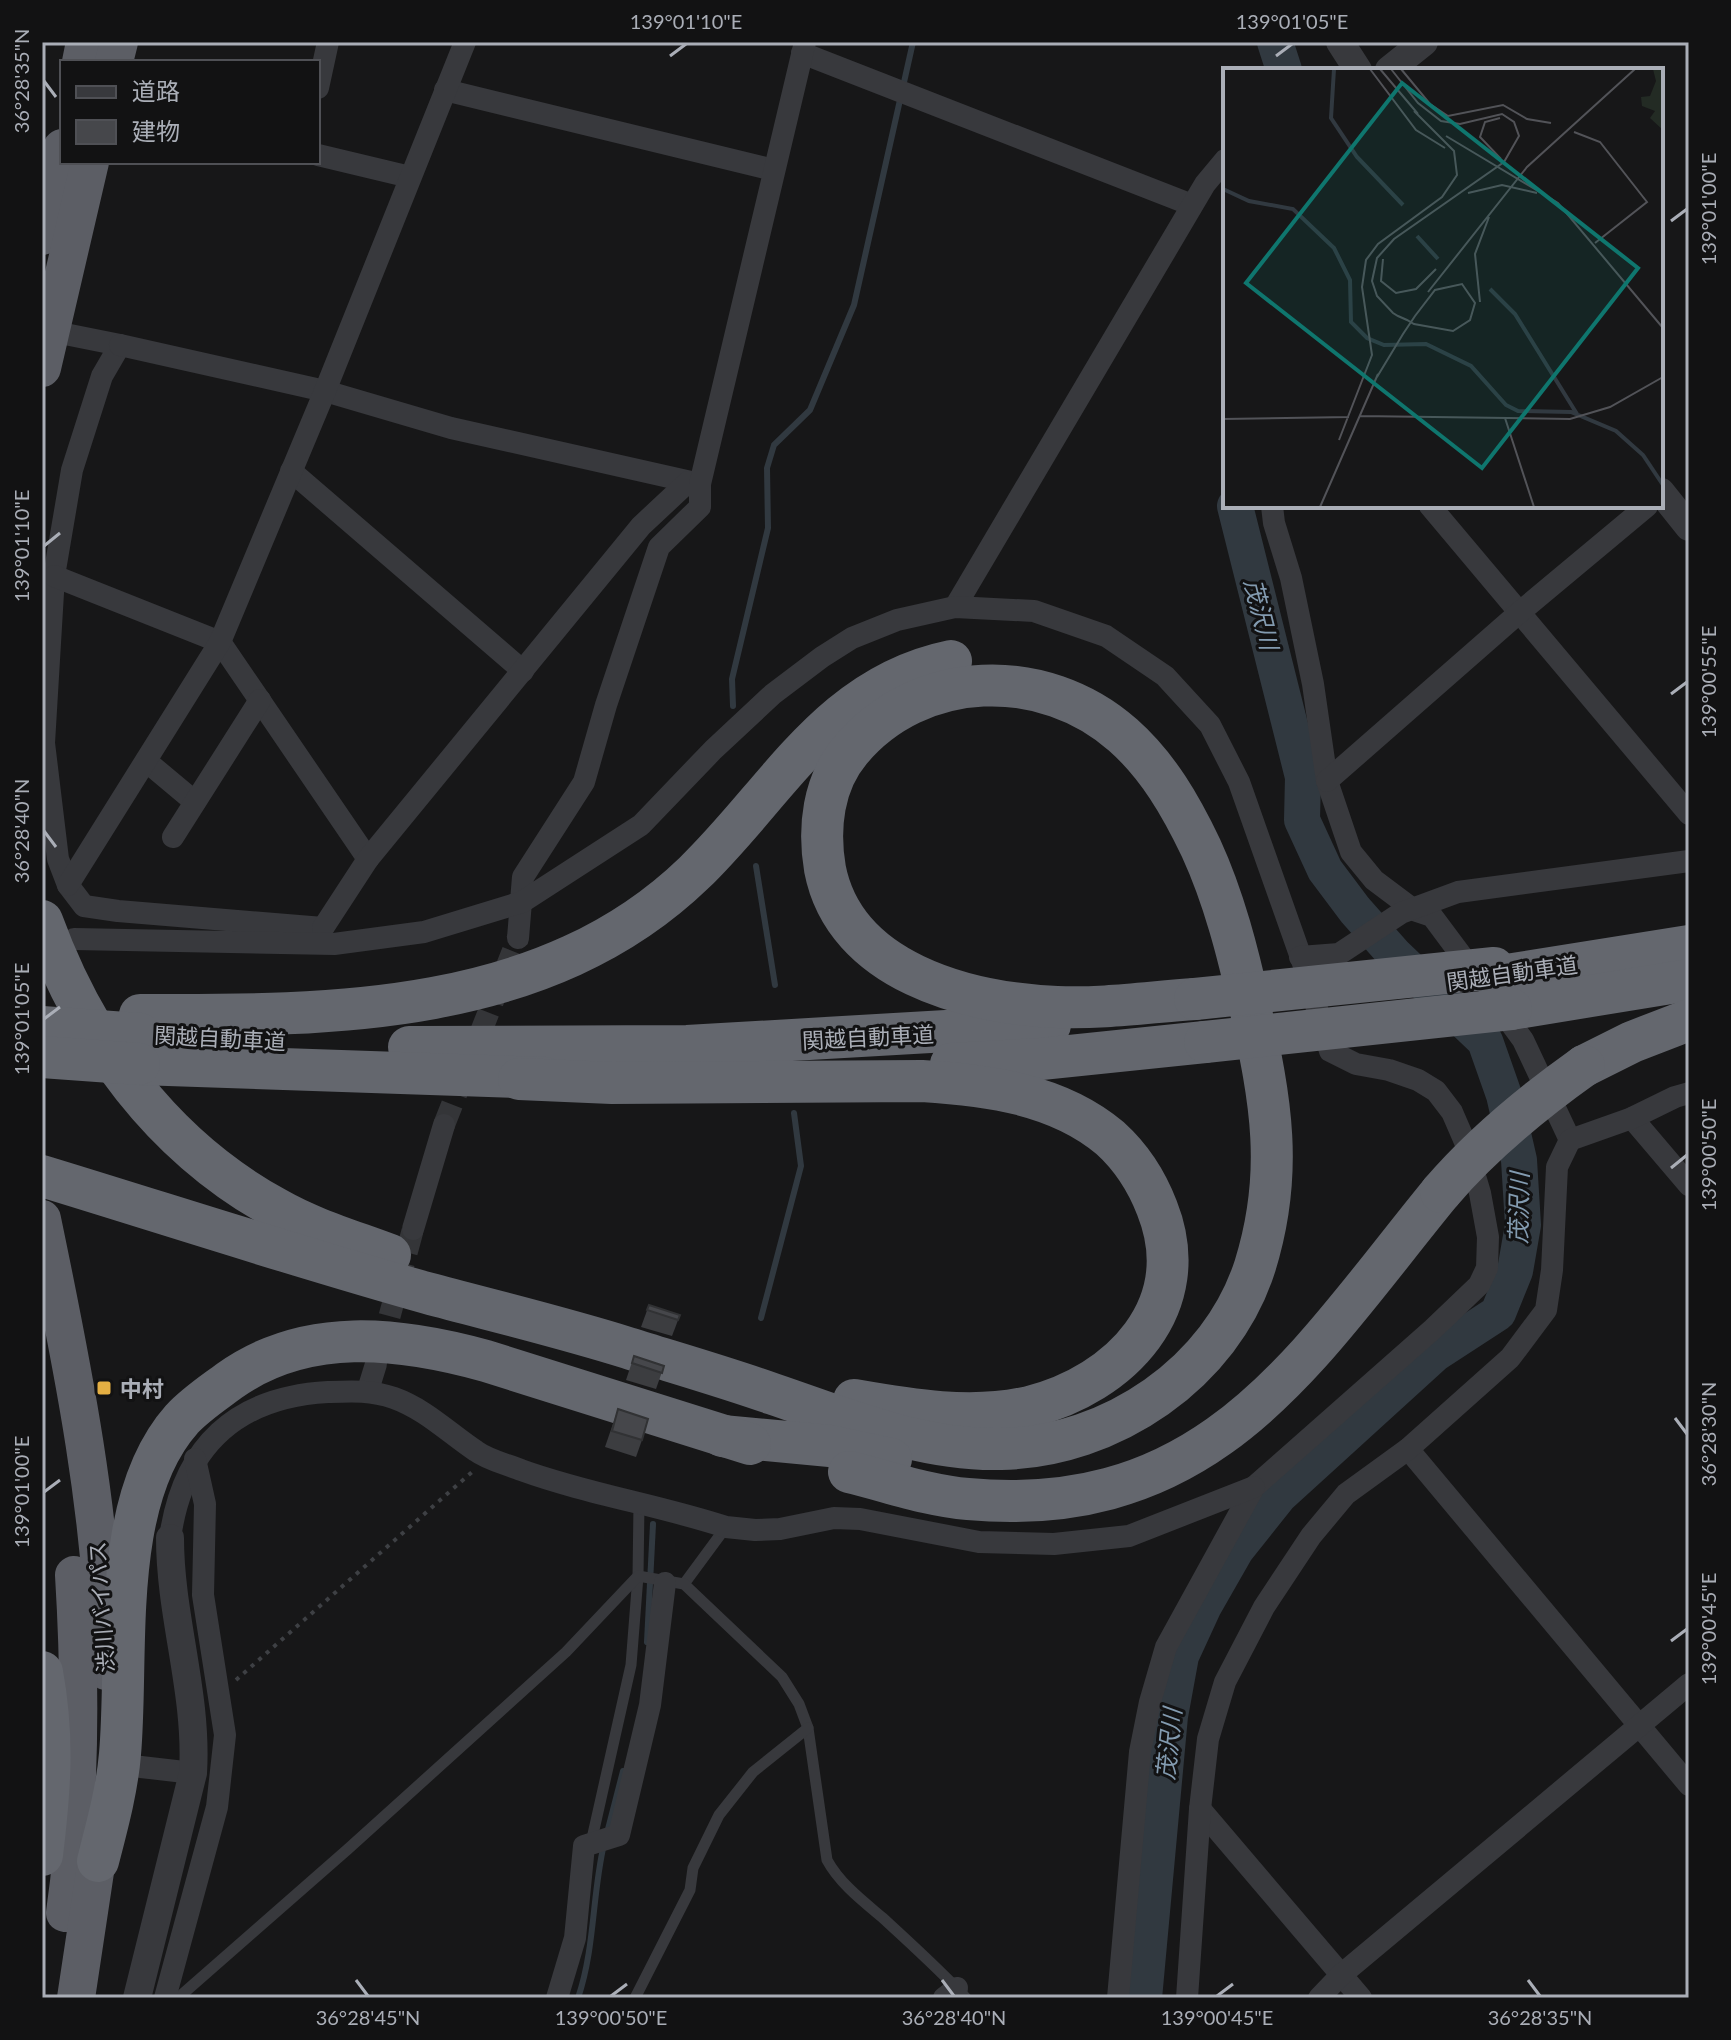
<svg xmlns="http://www.w3.org/2000/svg" width="1731" height="2040" font-family="Lato,'Noto Sans JP',sans-serif">
  <style>
    .lines { fill: none; stroke-linecap: round; stroke-linejoin: round }
    .stream { stroke: #313940; stroke-width: 6 }
    .river { stroke: #313940; stroke-width: 36 }
    .minor-tunnel { stroke: #343538; stroke-width: 22; stroke-dasharray: 22 11; stroke-linecap: butt }
    .path { stroke: #3e4044; stroke-width: 4; stroke-dasharray: 4 6; stroke-linecap: butt }
    .service { stroke: #38393d; stroke-width: 11 }
    .minor { stroke: #38393d; stroke-width: 22 }
    .tertiary { stroke: #38393d; stroke-width: 28 }
    .trunk { stroke: #5c5e65; stroke-width: 38 }
    .motorway { stroke: #64676e; stroke-width: 42 }
    .motorway-bridge { stroke: #64676e; stroke-width: 42 }
    .wall { fill: #3c3d40 }
    .building { fill: #46474b; stroke: #313234; stroke-width: 2 }
    .ticks { fill: none; stroke: #aaaeb7; stroke-width: 3 }
    .poi-dot { fill: #e4af43; stroke: #121213; stroke-width: 3 }
    .labels { text-anchor: middle; dominant-baseline: central; stroke-width: 6; stroke-linejoin: round; paint-order: stroke }
    .street-label { font-size: 22px; fill: #aaaeb7; stroke: #121213 }
    .poi-label { font-size: 22px; font-weight: bold; fill: #aaaeb7; stroke: #121213; text-anchor: start }
    .water-label { font-size: 24px; font-style: italic; fill: #839bb0; stroke: #121213 }
    .inset-river { fill: none; stroke: #313940; stroke-width: 4 }
    .inset-road { fill: none; stroke: #525358; stroke-width: 2 }
    .view { fill: #0f766e; fill-opacity: 0.15; stroke: #0f766e; stroke-width: 4 }
    .inset-edge { fill: none; stroke: #aaaeb7; stroke-width: 4 }
    .neatline { fill: none; stroke: #aaaeb7; stroke-width: 3 }
    .ticks-label { font-size: 20px; text-anchor: middle; fill: #aaaeb7 }
  </style>
  <rect width="100%" height="100%" fill="#171718"/>
  <g class="lines">
    <g class="stream">
      <polyline points="733,706 732,679 768,528 767,468 774,445 810,410 854,305 913,42"/>
      <polyline points="756,866 775,985"/>
      <polyline points="761,1318 801,1166 794,1113"/>
      <polyline points="647,1642 653,1524"/>
      <polyline points="607,1833 623,1771"/>
      <path d="M578,1998c17,-50 14,-103 26,-154"/>
    </g>
    <g class="river">
      <polyline points="1275,42 1284,70"/>
      <polyline points="1144,1998 1170,1716 1181,1656 1204,1606 1236,1550 1279,1496 1435,1354 1498,1313 1515,1271 1523,1225 1519,1160 1504,1095 1485,1041 1394,954 1355,910 1325,870 1302,820 1303,777 1235,506"/>
    </g>
    <g class="minor-tunnel">
      <polyline points="444,1125 518,938"/>
      <polyline points="381,1348 413,1229"/>
    </g>
    <polyline class="path" points="236,1680 472,1472"/>
    <g class="service">
      <polyline points="684,1584 726,1527"/>
      <polyline points="591,1843 631,1665 638,1576 639,1504"/>
      <path d="M178,1998l170,-149 218,-197 72,-76 46,8 98,93 17,27 9,24 19,132c13,24 37,42 57,59 28,26 56,51 82,79"/>
      <polyline points="635,1998 690,1890 693,1868 719,1815 753,1772 808,1728"/>
    </g>
    <g class="minor">
      <polyline points="802,53 1192,205"/>
      <polyline points="318,88 328,42"/>
      <polyline points="445,90 774,170"/>
      <polyline points="318,155 410,177"/>
      <polyline points="50,331 120,345 102,376 72,470 54,576 44,743 58,859 68,885 84,906 118,911 323,928"/>
      <polyline points="120,345 325,391 451,428 700,484"/>
      <polyline points="291,471 523,671"/>
      <polyline points="1272,506 1274,523 1291,578 1313,684 1327,781 1351,852 1374,880 1414,910 1432,916 1476,975"/>
      <polyline points="1430,506 1689,814"/>
      <polyline points="54,576 220,642 368,859"/>
      <polyline points="955,607 1205,184 1225,160"/>
      <polyline points="146,761 195,802"/>
      <polyline points="1327,781 1520,612 1647,506"/>
      <polyline points="173,837 260,700"/>
      <polyline points="68,885 220,642 325,391 465,42"/>
      <polyline points="323,928 368,859 641,526 688,482"/>
      <polyline points="518,938 523,877 584,782 606,705 659,547 700,507 700,484 805,42"/>
      <polyline points="74,939 334,944 424,932 522,902 641,825 713,750 773,694 822,657 852,638 897,620 955,607 1034,611 1106,636 1165,676 1210,725 1239,782 1304,966 1330,1051 1356,1064 1389,1070 1418,1080 1436,1091 1452,1112 1465,1142 1480,1193 1488,1237 1487,1268 1479,1285 1433,1329 1254,1487 1166,1647 1150,1702 1140,1752 1118,1998"/>
      <polyline points="1300,957 1339,954 1401,913 1458,892 1689,861"/>
      <polyline points="1498,1006 1523,1040 1570,1140"/>
      <polyline points="1632,1118 1689,1185"/>
      <polyline points="413,1229 444,1125"/>
      <polyline points="368,1390 376,1364"/>
      <polyline points="1408,1449 1689,1785"/>
      <path d="M170,1538c13,-92 66,-141 158,-146 24,-1 43,-2 66,6 31,11 55,35 82,53 12,9 30,13 45,19 66,24 138,35 205,57l29,3 25,-1 54,-11 26,1 119,23 75,2 75,-8 125,-49"/>
      <polyline points="141,1767 193,1773"/>
      <polyline points="1200,1809 1361,1998"/>
      <polyline points="165,1998 217,1807 225,1735 203,1595 205,1504 195,1459"/>
      <polyline points="557,1998 575,1938 584,1846 619,1835 650,1705 665,1583"/>
      <polyline points="944,1998 957,1988"/>
      <polyline points="1187,1998 1200,1809 1208,1739 1225,1682 1264,1607 1311,1536 1346,1494 1408,1449 1510,1358 1546,1310 1552,1270 1557,1167 1570,1140 1632,1118 1675,1097 1689,1093"/>
      <polyline points="1319,1998 1341,1975 1689,1684"/>
    </g>
    <g class="tertiary">
      <polyline points="1340,42 1358,70"/>
      <polyline points="1389,70 1424,42"/>
      <polyline points="1661,492 1689,527"/>
      <path d="M137,1998l56,-225c5,-79 -23,-156 -23,-235"/>
    </g>
    <g class="trunk">
      <polyline points="81,62 85,42"/>
      <polyline points="114,62 119,42"/>
      <polyline points="42,236 62,148"/>
      <polyline points="42,368 90,162"/>
      <path d="M42,1219c31,149 61,299 64,452"/>
      <path d="M65,1913c16,-112 16,-225 9,-338"/>
      <polyline points="76,1998 101,1832"/>
    </g>
    <g class="motorway">
      <path d="M42,921c44,121 121,226 235,288 35,20 76,32 113,46"/>
      <polyline points="1494,977 1689,946"/>
      <polyline points="1511,1009 1689,980"/>
      <path d="M140,1015c192,1 406,1 554,-142 83,-80 135,-187 257,-212"/>
      <polyline points="409,1047 687,1046 1050,1025"/>
      <polyline points="139,1064 545,1078"/>
      <polyline points="951,1064 1041,1059 1205,1042"/>
      <polyline points="1584,1066 1632,1042 1689,1020"/>
      <path d="M519,1079l93,4 310,-2c65,4 136,13 188,57 21,19 37,44 47,70 39,98 -36,176 -128,199 -57,13 -118,3 -175,-7"/>
      <path d="M42,1176c128,39 256,81 385,117 67,18 134,34 201,55 48,15 97,29 145,46 74,25 148,57 228,55 110,-2 220,-76 254,-183 29,-93 16,-166 -5,-259 -12,-54 -26,-109 -49,-159 -20,-42 -43,-82 -78,-113 -79,-70 -204,-67 -273,16 -27,32 -32,77 -25,118 20,103 142,134 232,138 46,2 93,-5 138,-8"/>
      <polyline points="722,1436 830,1446 891,1459"/>
      <path d="M849,1472c38,9 79,24 119,27 244,22 337,-141 473,-307"/>
      <path d="M42,1672c12,66 8,117 0,183"/>
      <path d="M98,1861c9,-35 19,-71 22,-107 9,-101 -11,-253 62,-335 14,-15 31,-26 47,-38 77,-55 170,-44 257,-20l264,83"/>
    </g>
    <g class="motorway-bridge">
      <polyline points="1195,999 1494,968"/>
      <polyline points="42,1027 140,1034"/>
      <polyline points="1205,1042 1511,1009"/>
      <polyline points="42,1057 139,1064"/>
      <path d="M1441,1192c42,-49 91,-89 143,-126"/>
    </g>
  </g>
  <g class="wall">
    <polygon points="649,1305 680,1315 672,1336 641,1327"/>
    <polygon points="634,1356 664,1366 656,1389 626,1380"/>
    <polygon points="618,1409 642,1440 636,1457 605,1447"/>
  </g>
  <g class="building">
    <polygon points="649,1305 680,1315 678,1320 647,1310"/>
    <polygon points="634,1356 664,1366 662,1373 632,1363"/>
    <polygon points="618,1409 648,1419 642,1440 612,1431"/>
  </g>
  <path class="ticks" d="M670,56l16,-12M1276,56l16,-12M44,81l12,16M1671,221l16,-12M44,546l16,-13M1671,694l16,-12M44,831l12,16M44,1019l16,-12M1671,1168l16,-13M1675,1418l12,16M44,1492l16,-12M1671,1641l16,-12M356,1980l12,16M942,1980l12,16M1528,1980l12,16M611,1996l16,-12M1217,1996l16,-12"/>
  <rect class="poi-dot" x="96" y="1380" width="16" height="16" rx="4"/>
  <g class="labels">
    <g class="street-label">
      <text transform="translate(1512 973) rotate(-8)">関越自動車道</text>
      <text transform="translate(868 1037) rotate(-3)">関越自動車道</text>
      <text transform="translate(220 1038) rotate(3)">関越自動車道</text>
      <text transform="translate(101 1607) rotate(-94)">渋川バイパス</text>
    </g>
    <g class="poi-label">
      <text x="120" y="1388">中村</text>
    </g>
    <g class="water-label">
      <text transform="translate(1262 614) rotate(76)">茂沢川</text>
      <text transform="translate(1518 1208) rotate(-89)">茂沢川</text>
      <text transform="translate(1168 1744) rotate(-84)">茂沢川</text>
    </g>
  </g>
  <g transform="translate(1223 68)">
    <rect width="440" height="440" fill="#171718"/>
    <path d="M430,1h10v61l-13,-12 5,-7 -13,-5 -1,-9 9,-1 6,-15z" fill="#232b24"/>
    <path class="inset-river" d="M111,1l-3,49 26,39 46,48M0,121l26,12 44,8 41,39 16,32 1,42 16,16 17,7 42,-1 45,22 35,39 12,6 53,1 45,19 27,24 20,30M194,168l21,23M267,221l25,25 62,100"/>
    <path class="inset-road" d="M147,1l46,61 29,18M157,1l38,45M178,1l29,35 18,12 55,-11 24,14 24,4M277,50l-15,4 -5,15 21,22M351,64l26,10 47,60 -52,41M223,68l112,67 105,125M245,125l34,-8 35,8M160,191l-2,22 15,12 20,-4 20,-20M205,224l99,-125 108,-98M257,234l-5,-48 14,-37M154,309l26,-43 12,-18 20,-26 27,-6 13,19 -5,17 -17,11 -39,-7 -7,-4 -9,-4 -5,-3 -16,-17 -5,-15 5,-23 17,-19 110,-77 15,-26 -5,-14 -12,-8 -42,10 -19,-3 -23,-18 -27,-34M137,348l210,3 40,-12 53,-30M282,350l29,89M0,351l126,-2M116,372l33,-85 -10,-68 4,-27 12,-16 64,-47 15,-22 -3,-24 -40,-40M97,439l58,-133"/>
    <path class="view" d="M179,15l236,185 -156,200 -236,-185z"/>
    <rect width="440" height="440" class="inset-edge"/>
  </g>
  <rect width="1731" height="2040" fill="none" stroke="#121213" stroke-width="88"/>
  <rect x="60" y="60" width="260" height="104" fill="#121213" stroke="#4f5055" stroke-width="2"/>
  <rect x="76" y="86" width="40" height="12" fill="#38393d" stroke="#4f5055" stroke-width="2"/>
  <text x="132" y="100" font-size="24" fill="#aaaeb7">道路</text>
  <rect x="76" y="120" width="40" height="24" fill="#46474b" stroke="#4f5055" stroke-width="2"/>
  <text x="132" y="140" font-size="24" fill="#aaaeb7">建物</text>
  <rect x="44" y="44" width="1643" height="1952" class="neatline"/>
  <g class="ticks-label">
    <text x="686" y="29">139°01'10"E</text>
    <text x="1292" y="29">139°01'05"E</text>
    <text transform="translate(22 81) rotate(-90)" y="7">36°28'35"N</text>
    <text transform="translate(1709 209) rotate(-90)" y="7">139°01'00"E</text>
    <text transform="translate(22 546) rotate(-90)" y="7">139°01'10"E</text>
    <text transform="translate(1709 682) rotate(-90)" y="7">139°00'55"E</text>
    <text transform="translate(22 831) rotate(-90)" y="7">36°28'40"N</text>
    <text transform="translate(22 1019) rotate(-90)" y="7">139°01'05"E</text>
    <text transform="translate(1709 1155) rotate(-90)" y="7">139°00'50"E</text>
    <text transform="translate(1709 1434) rotate(-90)" y="7">36°28'30"N</text>
    <text transform="translate(22 1492) rotate(-90)" y="7">139°01'00"E</text>
    <text transform="translate(1709 1629) rotate(-90)" y="7">139°00'45"E</text>
    <text x="368" y="2025">36°28'45"N</text>
    <text x="611" y="2025">139°00'50"E</text>
    <text x="954" y="2025">36°28'40"N</text>
    <text x="1217" y="2025">139°00'45"E</text>
    <text x="1540" y="2025">36°28'35"N</text>
  </g>
</svg>
